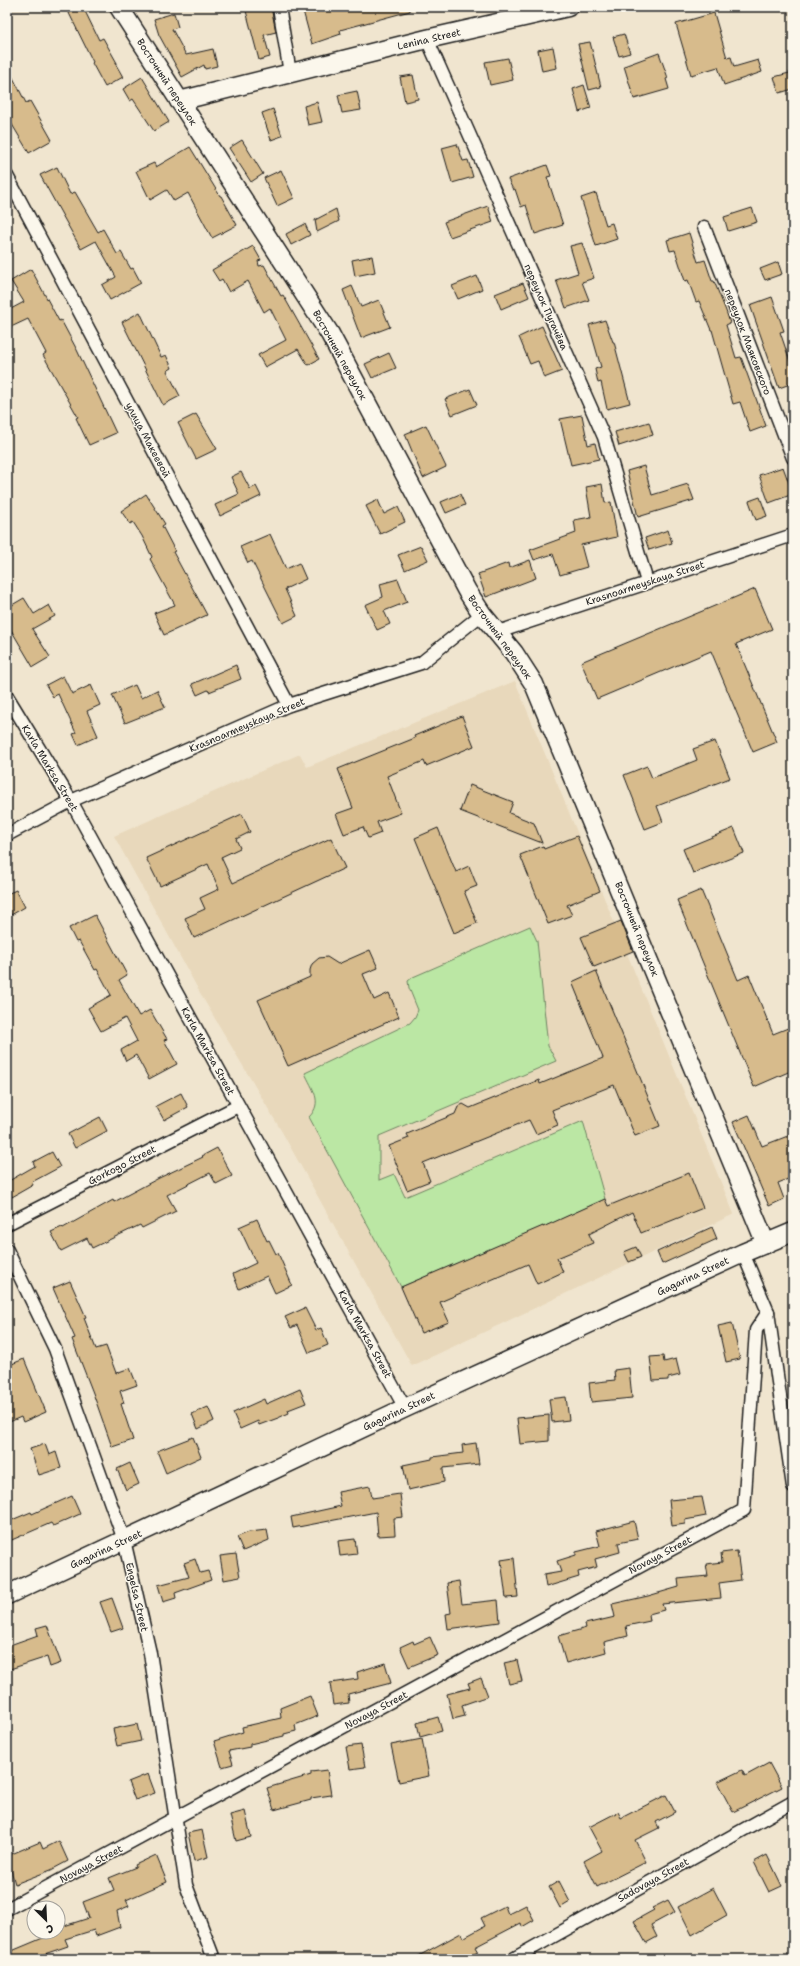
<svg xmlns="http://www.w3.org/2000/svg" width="800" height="1966" font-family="'Shantell Sans',sans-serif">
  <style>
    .built { fill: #e8d8bb }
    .green { fill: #bbe7a4; stroke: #6c8260 }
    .building { fill: #d7bb8c; stroke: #1c1c1c }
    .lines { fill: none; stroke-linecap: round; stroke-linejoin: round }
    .street-casing { stroke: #1c1c1c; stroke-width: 15 }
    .secondary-casing { stroke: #1c1c1c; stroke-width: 21 }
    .street { stroke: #fbf7ec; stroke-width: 12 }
    .secondary { stroke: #fbf7ec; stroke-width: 18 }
    .labels { text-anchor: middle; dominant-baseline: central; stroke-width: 3; stroke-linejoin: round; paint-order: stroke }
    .street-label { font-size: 10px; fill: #1c1c1c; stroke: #fbf7ec }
  </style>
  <rect width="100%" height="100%" fill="#f0e5cf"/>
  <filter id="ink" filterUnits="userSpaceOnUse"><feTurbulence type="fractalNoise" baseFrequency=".025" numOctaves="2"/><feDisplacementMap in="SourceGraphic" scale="8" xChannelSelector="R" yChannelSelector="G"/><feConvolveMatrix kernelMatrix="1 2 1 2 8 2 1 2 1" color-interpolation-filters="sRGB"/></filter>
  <g filter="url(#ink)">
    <polygon class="built" points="515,681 734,1214 412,1366 282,1132 204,1000 114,836 300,754 307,767"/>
    <path class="green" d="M530,926l7,15 11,105 8,15 -177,75v44l15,-6 11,23 178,-76 22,78 -52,24 -152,64 -92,-170c15,-15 3,-28 -4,-44l105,-50 5,-6 3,-7 -9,-22 -1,-7 5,-4z"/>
    <g class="building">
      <polygon points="66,7 83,7 99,40 103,38 117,63 115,63 123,77 105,87 92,63 93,62"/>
      <polygon points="245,7 271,7 276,32 264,35 270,57 259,60"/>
      <polygon points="302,7 333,7 335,11 352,7 410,7 410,11 340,30 341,34 312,44"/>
      <polygon points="174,13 178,27 172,29 186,55 213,49 217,66 205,69 204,65 182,77 159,35 154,19"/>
      <polygon points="714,13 727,58 731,57 734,67 758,60 762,72 724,85 718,67 691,75 676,24"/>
      <polygon points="624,34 630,53 619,56 613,37"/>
      <polygon points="590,42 601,87 589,90 578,44"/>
      <polygon points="553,47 557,68 542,71 538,50"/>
      <polygon points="659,53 668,78 666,79 669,89 634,99 624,66"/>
      <polygon points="508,58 513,80 490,85 485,62"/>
      <polygon points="7,66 26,103 30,101 52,140 29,153 7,116"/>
      <polygon points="793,72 793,89 779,93 774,77"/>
      <polygon points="413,75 418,99 405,102 400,77"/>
      <polygon points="142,77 169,122 154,131 133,99 130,101 123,89"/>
      <polygon points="584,85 591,108 579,112 573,89"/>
      <polygon points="357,91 361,110 342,113 338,95"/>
      <polygon points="317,102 322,122 308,125 304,106"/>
      <polygon points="273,109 282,136 271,140 262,113"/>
      <polygon points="242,140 263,174 251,182 229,148"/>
      <polygon points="457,144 463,161 468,160 473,177 452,183 442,148"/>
      <polygon points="190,147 220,196 221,196 237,225 212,238 188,193 174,201 167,190 150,200 136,171 154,163 156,167"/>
      <polygon points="547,165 551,176 547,177 563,225 535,234 526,205 521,207 515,189 513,190 508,179"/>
      <polygon points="57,167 70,194 75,192 98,232 103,229 117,254 121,252 131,269 133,268 141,283 110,300 102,285 116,277 96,241 81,249 40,175"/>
      <polygon points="281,170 294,198 277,206 264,178"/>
      <polygon points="596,193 606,225 612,223 617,239 596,246 581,198"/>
      <polygon points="488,206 493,222 450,237 444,222"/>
      <polygon points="752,208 757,222 728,231 724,217"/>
      <polygon points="336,209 339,221 317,232 315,220"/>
      <polygon points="305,224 310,235 291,245 286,234"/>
      <polygon points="689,233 698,262 705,260 712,281 714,281 726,311 730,323 726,325 736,358 741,357 766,426 750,432 740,402 733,404 712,330 711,330 699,301 696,302 688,280 685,281 675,250 670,251 667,240"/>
      <polygon points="582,243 594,278 582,282 589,300 566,308 556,280 578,273 570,246"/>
      <polygon points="253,246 261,260 258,261 259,266 264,265 281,296 283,295 319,359 308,365 298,349 265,367 258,355 286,340 270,308 264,312 248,281 229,292 222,279 219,281 212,270"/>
      <polygon points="372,256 375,272 355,276 352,260"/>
      <polygon points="778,262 782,274 765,280 760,269"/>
      <polygon points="31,269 59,321 61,320 77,350 116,433 89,445 76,418 78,417 43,355 46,353 28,319 11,327 7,319 7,311 24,302 11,281"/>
      <polygon points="477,276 482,289 458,299 452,286"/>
      <polygon points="523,283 529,297 501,309 495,294"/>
      <polygon points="352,286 361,307 379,300 390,327 361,338 343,290"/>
      <polygon points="772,297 784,331 780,332 793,370 793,383 779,388 750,305"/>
      <polygon points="140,312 161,357 166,355 172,368 167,371 180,396 163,405 122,322"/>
      <polygon points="605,320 613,342 614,342 630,403 607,409 601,382 598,383 595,369 601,367 589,325"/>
      <polygon points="542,326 562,371 544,378 538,361 530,364 519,337"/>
      <polygon points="389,353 396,368 372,378 365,364"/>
      <polygon points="470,389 477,405 452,415 445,399"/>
      <polygon points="196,414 217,449 196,459 178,423"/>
      <polygon points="582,415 588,445 595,443 599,459 571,465 560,419"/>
      <polygon points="649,422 653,435 619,446 615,432"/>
      <polygon points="426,425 446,467 423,478 405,434"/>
      <polygon points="644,466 652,495 688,484 694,500 638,517 627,471"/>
      <polygon points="783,467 793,494 769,503 759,475"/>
      <polygon points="241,472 250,489 256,486 261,496 220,516 215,505 239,494 231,477"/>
      <polygon points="602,484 605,503 611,502 617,537 581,545 587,567 560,575 553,554 534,560 530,550 576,533 574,520 591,517 586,487"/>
      <polygon points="146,494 165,524 162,526 175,551 173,552 207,615 164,635 154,613 175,605 150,559 152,557 142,536 133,522 130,524 121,511"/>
      <polygon points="460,494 465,505 446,513 441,502"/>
      <polygon points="760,497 767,516 756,520 749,501"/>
      <polygon points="378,500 384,514 398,507 405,522 380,534 366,506"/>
      <polygon points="668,530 672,543 649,550 645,538"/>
      <polygon points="270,534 286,569 299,563 306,579 285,589 297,616 283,623 252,561 248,563 240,547"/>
      <polygon points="421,546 428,560 405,570 398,555"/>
      <polygon points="530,560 536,578 486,597 478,574 508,563 509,568"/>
      <polygon points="398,579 407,602 384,611 390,624 377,630 365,605 383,597 380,584"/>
      <polygon points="755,589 772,629 736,644 777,742 753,752 711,651 597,699 581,662"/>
      <polygon points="24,598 34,614 49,605 55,616 32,629 50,657 33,667 7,623 7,608"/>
      <polygon points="236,665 241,679 209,692 208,690 197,695 192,684"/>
      <polygon points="63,676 72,694 91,685 100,705 87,711 98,736 78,745 73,734 76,733 58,694 53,697 46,685"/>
      <polygon points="135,685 141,698 157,690 165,707 125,723 112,695"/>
      <polygon points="462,716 474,746 426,766 424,761 387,776 401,813 377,822 381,833 368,838 363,827 344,834 336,814 353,808 338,769 415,738 414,736"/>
      <polygon points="715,741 730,778 657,806 663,822 645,829 624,775 647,766 652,778 697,760 693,749"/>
      <polygon points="470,785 513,802 509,813 534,823 542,843 460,811"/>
      <polygon points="242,814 250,832 236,839 240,848 221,857 233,883 331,838 345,868 194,938 185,918 205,909 200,898 219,889 208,864 160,886 146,858"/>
      <polygon points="438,828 456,872 469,866 477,886 464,891 477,923 454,933 415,838"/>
      <polygon points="734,828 744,853 693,873 683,849"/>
      <polygon points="577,836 600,891 567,905 572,915 548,924 520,855 543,846 544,849"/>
      <polygon points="16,890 25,907 11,915 7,908 7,894"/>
      <polygon points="701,890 738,980 749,975 773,1034 793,1026 793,1070 754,1087 677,900"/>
      <polygon points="95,915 127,975 119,980 139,1016 150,1010 167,1039 164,1040 177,1064 149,1079 136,1055 126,1061 121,1050 137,1041 125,1018 101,1031 88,1008 111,995 97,969 95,970 79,941 76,942 69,928"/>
      <polygon points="621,921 633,951 594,967 581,937"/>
      <polygon points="370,950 378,968 363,974 374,1000 389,993 399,1017 288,1066 258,1000 310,977 310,970 312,964 319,958 327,957 338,964"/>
      <polygon points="596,971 660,1126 635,1136 614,1085 552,1110 558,1125 536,1134 529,1120 423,1163 430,1181 407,1190 389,1146 409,1138 407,1134 455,1114 458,1107 463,1104 470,1108 539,1080 540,1084 603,1058 572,982"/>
      <polygon points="181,1093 188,1107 164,1120 156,1106"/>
      <polygon points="749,1115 762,1146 793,1134 793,1177 778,1183 784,1199 769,1206 733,1122"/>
      <polygon points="100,1117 107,1131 75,1148 68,1134"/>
      <polygon points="217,1148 232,1176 216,1184 210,1173 167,1195 176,1211 142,1228 140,1225 92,1248 87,1238 61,1251 51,1232 62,1227 63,1228 113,1200 114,1202 159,1178 203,1157 202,1156"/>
      <polygon points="52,1152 60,1167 32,1182 33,1185 12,1197 7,1188 7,1182 35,1166 33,1162"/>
      <polygon points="689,1173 703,1208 641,1233 632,1212 589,1234 593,1243 557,1258 563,1272 537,1284 528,1264 440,1302 449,1322 421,1333 401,1287 543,1226 543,1227 605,1199 608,1206"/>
      <polygon points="257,1219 267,1241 269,1240 276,1254 278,1253 292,1285 275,1293 267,1276 239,1289 233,1274 256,1263 239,1227"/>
      <polygon points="712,1227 717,1239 662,1264 657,1252"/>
      <polygon points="636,1247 641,1257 629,1262 624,1252"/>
      <polygon points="70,1281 86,1317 84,1318 96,1349 106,1346 116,1373 130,1368 137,1385 120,1391 124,1403 121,1404 133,1440 112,1447 93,1393 72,1339 75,1338 53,1288"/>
      <polygon points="305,1308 316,1330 321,1328 328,1345 309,1353 297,1325 291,1328 285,1317"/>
      <polygon points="732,1323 740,1359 726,1362 718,1326"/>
      <polygon points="663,1356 664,1362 676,1359 680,1375 668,1378 668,1380 653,1381 650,1357"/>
      <polygon points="24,1359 46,1412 23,1422 21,1417 7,1423 7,1366"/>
      <polygon points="629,1368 632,1398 591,1402 589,1383 615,1380 614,1370"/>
      <polygon points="300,1389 306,1403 288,1410 289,1413 278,1418 259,1425 258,1421 240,1429 233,1413 264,1399 266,1404"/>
      <polygon points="566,1397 569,1420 552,1422 549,1399"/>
      <polygon points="208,1407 214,1421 198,1429 192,1414"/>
      <polygon points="549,1415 549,1441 520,1444 517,1418"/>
      <polygon points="193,1437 201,1457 166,1473 157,1451"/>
      <polygon points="476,1443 479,1464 443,1468 444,1482 408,1490 403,1465 432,1459 432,1457 463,1453 462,1445"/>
      <polygon points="45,1444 49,1455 56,1452 61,1468 39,1475 30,1449"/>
      <polygon points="130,1463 139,1484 126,1490 117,1469"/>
      <polygon points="370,1486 372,1498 400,1494 403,1517 394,1518 395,1535 378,1536 376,1512 293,1528 291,1517 341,1506 338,1492"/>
      <polygon points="72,1496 80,1514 53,1526 51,1523 7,1542 7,1522 31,1512 32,1514"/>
      <polygon points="702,1497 706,1516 685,1520 685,1524 672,1526 669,1500"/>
      <polygon points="634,1521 638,1539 618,1543 620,1552 595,1559 597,1567 578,1572 579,1577 546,1587 544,1575 561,1572 557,1561 576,1555 576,1552 600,1546 596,1531"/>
      <polygon points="267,1530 269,1540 243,1551 237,1537 249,1532"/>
      <polygon points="355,1539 357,1554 340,1556 338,1541"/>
      <polygon points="737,1551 741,1580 719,1583 721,1598 662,1604 664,1610 649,1614 650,1621 626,1626 628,1636 604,1642 606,1652 566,1663 558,1636 586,1628 585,1624 615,1617 612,1604 648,1596 679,1587 678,1579 708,1576 706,1564 722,1562 721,1553"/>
      <polygon points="236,1554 240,1577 224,1580 220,1556"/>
      <polygon points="514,1558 518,1597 506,1598 501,1560"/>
      <polygon points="195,1559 200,1573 208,1571 211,1580 175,1593 176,1598 163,1602 158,1585 189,1577 184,1563"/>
      <polygon points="459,1581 462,1604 498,1600 500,1622 448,1629 446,1614 451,1613 447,1583"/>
      <polygon points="112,1598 123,1628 111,1632 100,1602"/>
      <polygon points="47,1625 61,1663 50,1667 47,1657 7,1670 7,1646 38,1635 36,1628"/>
      <polygon points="430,1637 438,1655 409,1667 400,1647 413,1641 414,1644"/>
      <polygon points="517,1660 522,1681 509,1684 504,1663"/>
      <polygon points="385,1663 391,1683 348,1694 349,1703 333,1705 330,1683 358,1679 357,1672"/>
      <polygon points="481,1678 488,1696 462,1705 465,1716 453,1719 447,1694 470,1688 468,1683"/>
      <polygon points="310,1696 318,1716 295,1725 296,1731 284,1734 284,1736 250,1744 250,1747 229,1751 233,1764 222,1767 214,1741 243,1732 242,1727 281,1718 280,1708"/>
      <polygon points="438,1717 442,1731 420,1737 417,1723"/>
      <polygon points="137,1724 141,1741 117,1746 113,1729"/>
      <polygon points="422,1739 429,1776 399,1782 391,1745"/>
      <polygon points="361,1745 365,1767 350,1769 346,1747"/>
      <polygon points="769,1763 782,1787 733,1812 717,1782 742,1770 745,1776"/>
      <polygon points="327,1770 331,1795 311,1798 311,1800 274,1810 267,1788 311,1775 311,1772"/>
      <polygon points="148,1774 155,1793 135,1800 128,1782"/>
      <polygon points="666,1795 675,1812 656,1822 659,1828 635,1840 646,1862 597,1887 584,1861 602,1851 589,1827 618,1812 621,1818"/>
      <polygon points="245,1811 251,1837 236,1841 230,1815"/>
      <polygon points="202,1830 208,1857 194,1861 188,1833"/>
      <polygon points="59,1841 68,1861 51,1870 15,1884 7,1856 40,1842 43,1849"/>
      <polygon points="156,1855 167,1882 126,1900 129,1906 117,1911 120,1927 96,1936 94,1930 65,1939 68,1946 30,1959 7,1959 7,1953 50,1935 49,1932 58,1932 58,1928 89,1918 83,1902 114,1890 109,1878 136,1867 135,1865"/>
      <polygon points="767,1855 782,1886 769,1892 754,1862"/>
      <polygon points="559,1881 570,1902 560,1908 549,1887"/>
      <polygon points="713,1888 727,1915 692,1935 678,1907"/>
      <polygon points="668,1900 675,1912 651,1925 657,1937 646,1943 634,1921 654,1910 652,1908"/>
      <polygon points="526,1905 534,1920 522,1927 521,1923 475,1947 478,1952 464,1959 413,1959 461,1933 463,1938 485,1926 481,1918 505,1906 508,1914"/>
    </g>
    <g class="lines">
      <defs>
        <g id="street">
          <polyline points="279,7 290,73"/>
          <polyline points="427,39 604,437 647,582"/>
          <polyline points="7,176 289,705"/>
          <polyline points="704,227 793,458"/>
          <polyline points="498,632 793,535"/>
          <polyline points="7,696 71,801 405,1408"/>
          <polyline points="7,835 71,801 289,705 421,663 482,614"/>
          <polyline points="7,1224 238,1106"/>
          <polyline points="7,1250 55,1349 124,1540 150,1653 186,1885 214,1959"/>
          <polyline points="743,1253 768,1312 793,1487"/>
          <polyline points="7,1909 744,1510 756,1330 768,1312"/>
          <polyline points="513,1959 793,1802"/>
        </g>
        <g id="secondary">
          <polyline points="119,7 330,334 467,591 482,614 514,653 534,684 766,1244"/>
          <polyline points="179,101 427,39 568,7"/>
          <polyline points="7,1595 405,1408 743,1253 793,1232"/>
        </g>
      </defs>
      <use href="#street" class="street-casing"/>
      <use href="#secondary" class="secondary-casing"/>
      <use href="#street" class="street"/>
      <use href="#secondary" class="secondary"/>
    </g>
  </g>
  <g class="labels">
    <g class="street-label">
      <text transform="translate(429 39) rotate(-13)">Lenina Street</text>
      <text transform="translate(167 82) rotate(57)">Восточный переулок</text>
      <text transform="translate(546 307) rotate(66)">переулок Пугачёва</text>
      <text transform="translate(748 342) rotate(69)">переулок Маяковского</text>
      <text transform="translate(340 355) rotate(61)">Восточный переулок</text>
      <text transform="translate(148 440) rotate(62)">улица Макеевой</text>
      <text transform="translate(645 583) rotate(-18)">Krasnoarmeyskaya Street</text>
      <text transform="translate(500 637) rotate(54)">Восточный переулок</text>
      <text transform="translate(247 725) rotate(-23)">Krasnoarmeyskaya Street</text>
      <text transform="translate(50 768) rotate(59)">Karla Marksa Street</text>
      <text transform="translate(637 929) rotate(68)">Восточный переулок</text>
      <text transform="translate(208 1051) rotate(61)">Karla Marksa Street</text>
      <text transform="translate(122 1165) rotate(-27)">Gorkogo Street</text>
      <text transform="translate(693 1276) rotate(-25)">Gagarina Street</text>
      <text transform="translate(365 1334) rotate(61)">Karla Marksa Street</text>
      <text transform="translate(399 1411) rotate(-25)">Gagarina Street</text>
      <text transform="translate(106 1549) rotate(-25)">Gagarina Street</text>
      <text transform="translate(660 1555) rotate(-28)">Novaya Street</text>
      <text transform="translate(137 1597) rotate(77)">Engelsa Street</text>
      <text transform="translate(376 1710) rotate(-28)">Novaya Street</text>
      <text transform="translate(91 1864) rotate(-28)">Novaya Street</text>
      <text transform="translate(653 1880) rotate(-29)">Sadovaya Street</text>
    </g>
  </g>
  <rect width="800" height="1966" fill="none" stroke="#fbf7ec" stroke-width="24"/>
  <rect x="12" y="12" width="776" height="1942" fill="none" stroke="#1c1c1c" stroke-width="1.5" filter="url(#ink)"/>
  <g transform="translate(46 1920) rotate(156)"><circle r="19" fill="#fbf7ec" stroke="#a29f99"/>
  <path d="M0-3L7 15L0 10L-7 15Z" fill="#1c1c1c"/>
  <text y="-6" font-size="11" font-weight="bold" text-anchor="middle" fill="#1c1c1c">С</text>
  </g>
</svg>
